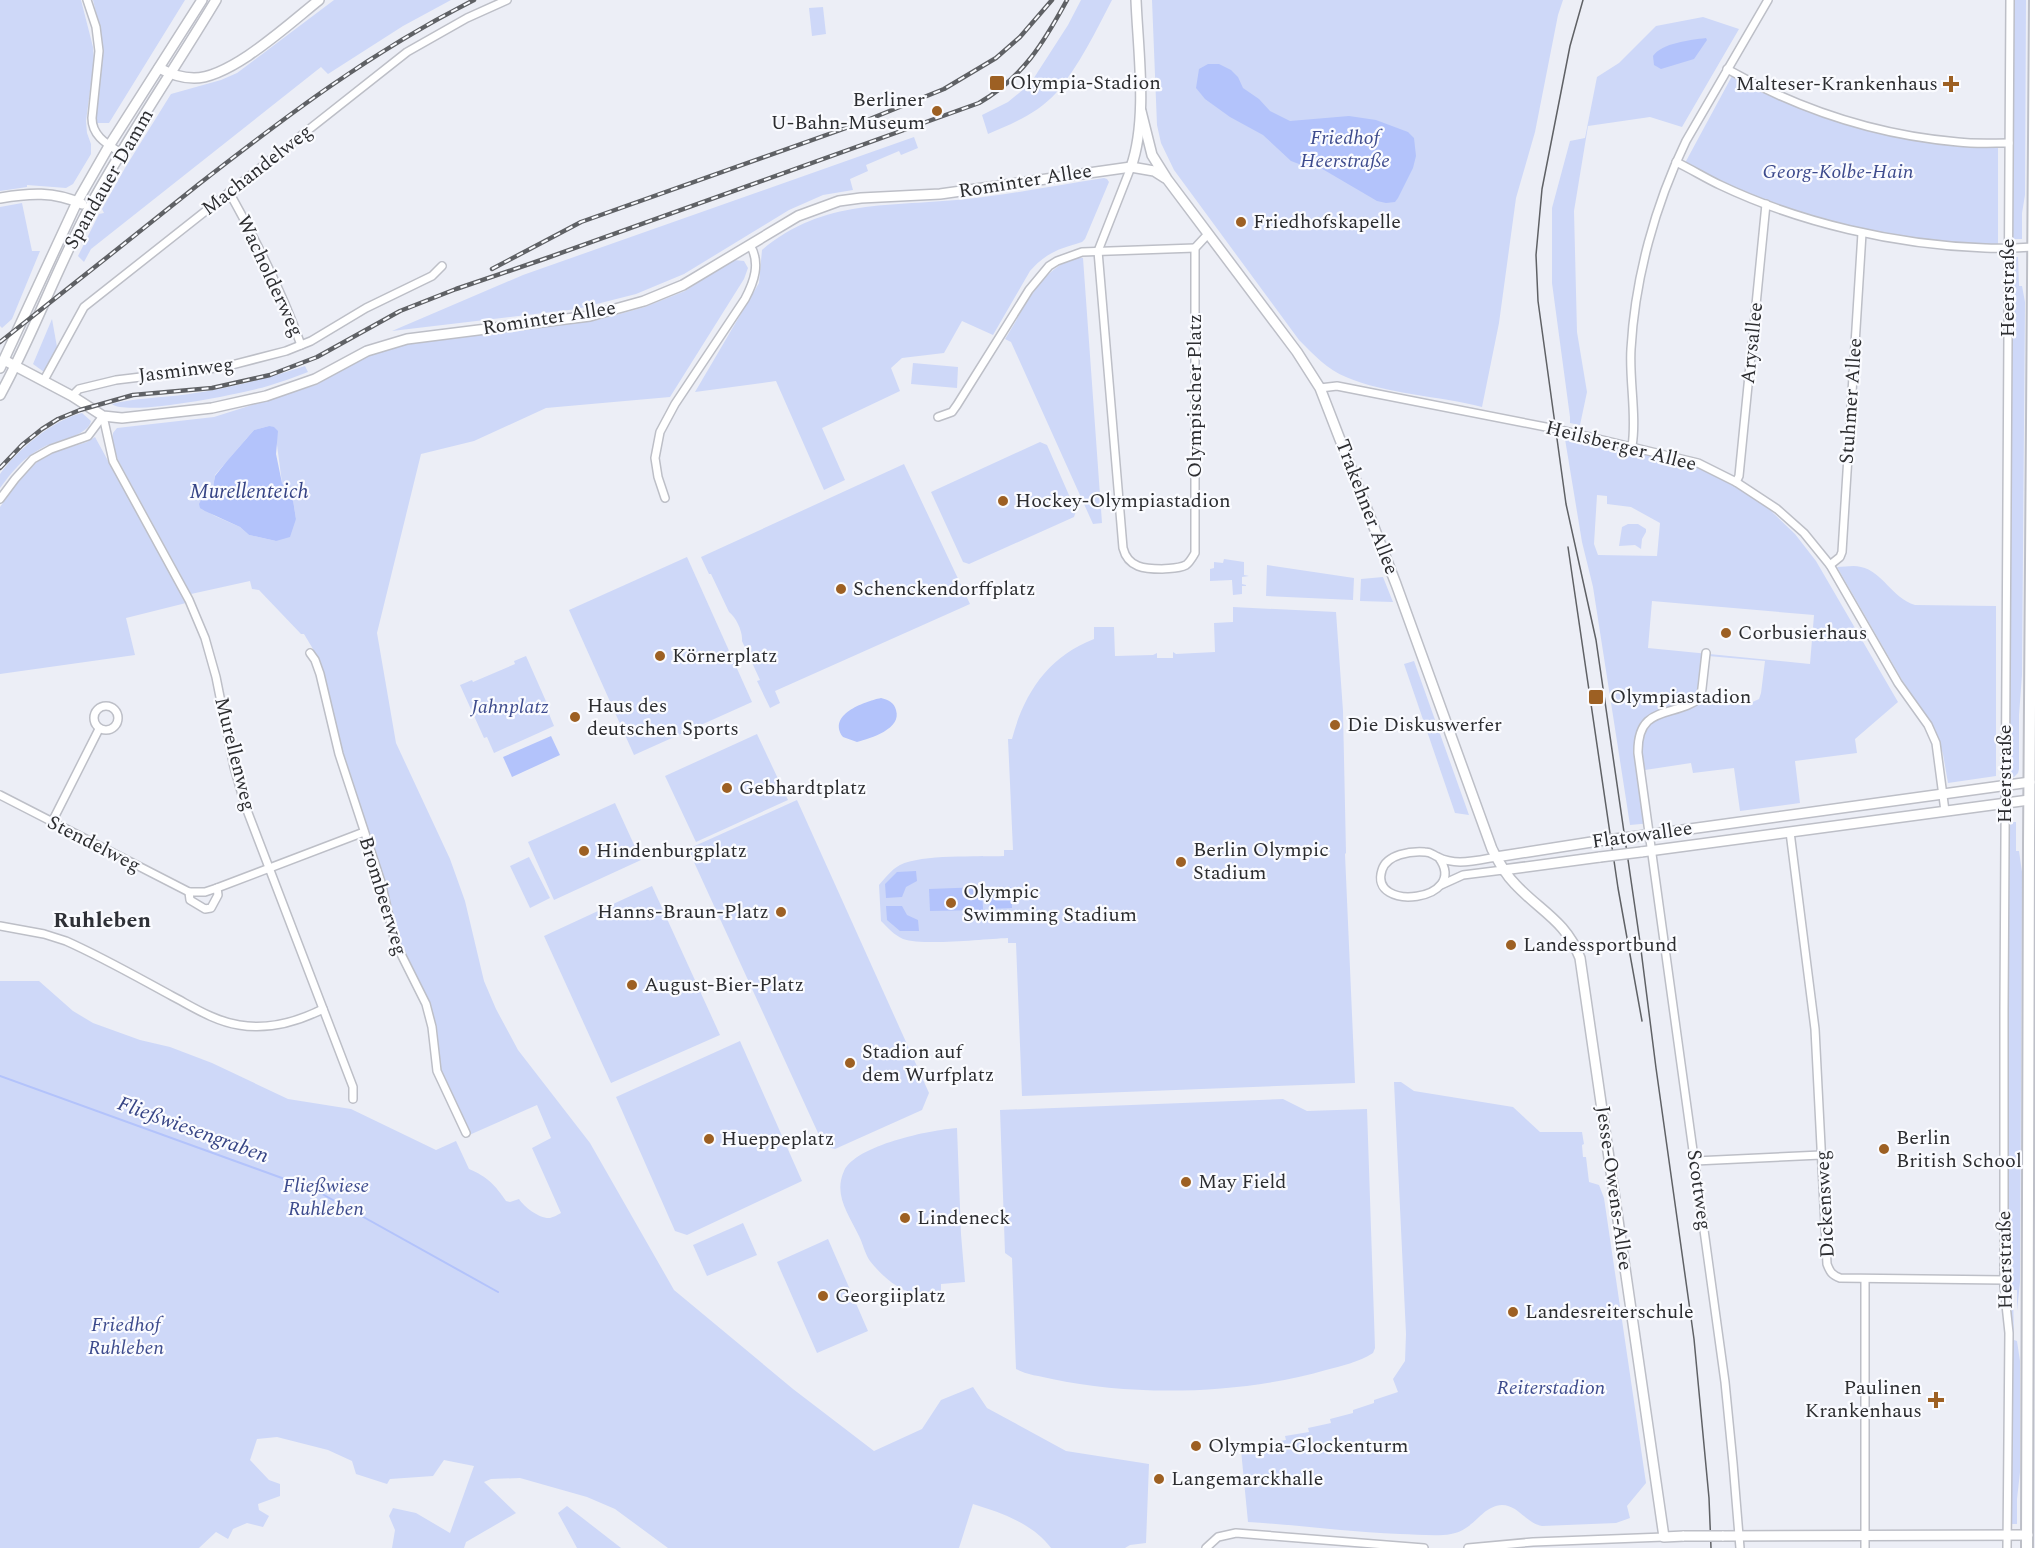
<svg xmlns="http://www.w3.org/2000/svg" width="2035" height="1548" font-family="Spectral,serif">
  <style>
    .green { fill: #ced8f8; fill-rule: evenodd }
    .water { fill: #b3c3fb }
    .lines { fill: none; stroke-linecap: round; stroke-linejoin: round }
    .stream { stroke: #b3c3fb; stroke-width: 2 }
    .street-casing { stroke: #bdbfc7; stroke-width: 10 }
    .secondary-casing { stroke: #bdbfc7; stroke-width: 12 }
    .primary-casing { stroke: #bdbfc7; stroke-width: 14 }
    .street { stroke: #fff; stroke-width: 7 }
    .secondary { stroke: #fff; stroke-width: 9 }
    .primary { stroke: #fff; stroke-width: 10 }
    .tram { stroke: #5f6165; stroke-width: 1.5 }
    .rail-casing { stroke: #5f6165; stroke-width: 4.5 }
    .rail { stroke: #fafbff; stroke-width: 2; stroke-dasharray: 7; stroke-linecap: butt }
    .secondary-bridge-casing { stroke: #bdbfc7; stroke-width: 12; stroke-linecap: butt }
    .secondary-bridge { stroke: #fff; stroke-width: 9 }
    .poi-dot { fill: #9d6023; stroke: #fafbff; stroke-width: 2 }
    .labels { text-anchor: middle; dominant-baseline: central; stroke-width: 4.5; stroke-linejoin: round; paint-order: stroke }
    .poi-label { font-size: 20px; fill: #2c2d30; stroke: #fafbff; text-anchor: start }
    .park-label { font-size: 20px; font-style: italic; fill: #3d4b8d; stroke: #fafbff }
    .street-label { font-size: 20px; fill: #2c2d30; stroke: #fafbff }
    .water-label { font-size: 21px; font-style: italic; fill: #364485; stroke: #fafbff }
    .quarter-label { font-size: 22px; font-weight: bold; fill: #2e3036; stroke: #fafbff }
  </style>
  <rect width="100%" height="100%" fill="#eceef6"/>
  <g class="green">
    <polygon points="0,0 81,0 93,47 94,61 86,121 87,133 91,144 91,154 73,184 66,188 27,185 27,187 0,191"/>
    <polygon points="93,0 185,0 109,123 97,123 96,114 103,58 101,33"/>
    <polygon points="334,0 451,0 403,26 328,74 321,67 91,249 84,262 78,256 99,214 104,213 102,209 125,168 171,94 221,80 237,73"/>
    <path d="M1081,0h31c-16,31 -33,66 -56,93 -18,20 -44,31 -68,41l-6,-19 26,-13 22,-18 38,-59z"/>
    <path d="M1152,0h411l-5,15 -23,117 -19,66 -17,125 -17,84c-42,-11 -97,-13 -136,-30 -18,-7 -33,-23 -47,-37l-125,-170 -13,-27 -4,-18z"/>
    <polygon points="2012,0 2026,0 2025,195 2022,213 2022,239 2011,239"/>
    <polygon points="823,7 826,34 812,36 809,8"/>
    <polygon points="1703,17 1739,29 1682,127 1650,117 1588,126 1574,211 1577,332 1587,392 1580,425 1570,423 1570,417 1552,283 1552,208 1570,141 1585,138 1597,77 1619,63 1656,26"/>
    <path d="M1732,76l72,34 34,10 70,17 90,8v99l-12,2c-54,-7 -109,-11 -162,-26 -48,-13 -95,-34 -139,-57z"/>
    <polygon points="914,137 918,148 901,155 899,151 866,165 868,171 850,179 853,190 823,195 789,210 684,274 636,294 577,309 392,331 523,275"/>
    <path d="M1104,178l3,1 2,3 -24,57 -3,3c-23,7 -35,10 -52,29l-37,64 -31,-14 -18,32 -42,5 -11,10 9,23 -78,37 23,52 -21,10 -48,-109 -81,11 64,-109 3,-33c61,-52 130,-43 205,-51 46,-5 91,-14 137,-21z"/>
    <polygon points="22,203 32,251 40,251 12,319 2,328 0,326 0,207"/>
    <polygon points="2010,257 2018,257 2019,286 2022,286 2025,302 2022,675 2019,715 2019,769 2018,773 2014,777 2008,779"/>
    <path d="M1075,258h8l19,265 -9,1 -82,-182 -6,-3c18,-28 35,-70 70,-81z"/>
    <path d="M734,260l10,1 4,7 -4,11 -74,118 -124,11 -72,33 -53,13 -44,179 19,110 54,116 15,42 19,80 12,28 22,41 72,93 84,147 119,99 81,62 48,-22 19,-29 32,-13 14,21 79,43 83,13 -3,79 -16,2 -5,3h-74c-19,-25 -49,-35 -78,-44l-14,44h-291l-53,-39 -28,-12 -67,-19 -29,1 -7,3 32,31 -50,29 -2,6h-72l3,-18 -6,-14 4,-8 23,5 34,20 24,-67 -30,-6 -11,16 -43,3 -3,5 -31,-10 -4,-13 -24,-11 -51,-13 -20,2 -7,21 19,20 11,4v12l-22,8 1,6 10,6 -6,11 -16,-4 -14,6 -5,10 -12,-7 -17,16h-199v-567h39l34,30 20,12 47,17 30,7 42,16 76,36 63,10 85,41 20,-9 13,28c19,8 26,16 37,32l4,1 9,-3c5,8 21,20 31,19 4,-1 7,-3 11,-5l-29,-65 19,-10 -14,-33 -70,31 -1,-3 -27,-67 -2,-38 -5,-17 -29,-57 -6,-19 -16,-63 -36,-109 -26,-104 -15,-25h-3l-42,-44 -7,-1 -2,-8 -59,13 -73,-134 -6,-18 1,-9 4,-5 97,-11 102,-32 52,-30 55,-15 175,-20 47,-13 40,-16zM269,426l8,19 5,38 11,17 3,19 -20,22 -27,-6 -9,-8 -25,-11 -5,-3 -8,-15 11,-11 2,-12 32,-37 7,-8z"/>
    <polygon points="52,319 57,347 44,372 33,364"/>
    <polygon points="913,363 958,367 957,388 911,384"/>
    <path d="M305,366l3,6c-13,5 -27,10 -40,14 -23,7 -141,31 -156,18 23,-6 46,-6 70,-9 42,-5 83,-16 123,-29z"/>
    <path d="M82,413l9,8c-3,16 -37,19 -51,28 -17,9 -29,24 -40,39v-14c16,-23 54,-55 82,-61z"/>
    <polygon points="95,437 186,603 126,618 135,655 0,674 0,507 17,483 37,462 55,452 87,442"/>
    <path d="M1565,439l50,8 81,19 42,22 30,20 27,26 21,27 82,141 -43,37 2,14 -62,8 5,42 -60,8 -6,-43 -41,5 -2,-10 -46,7 7,53 -22,2 -37,-238 -11,-45zM1597,495l10,1v8l24,3 29,16 -3,33 -59,-1 -4,-11zM1652,601l162,14 -4,49 -162,-16zM1708,656l57,5 -4,32 -2,6 -13,6 -43,-1z"/>
    <polygon points="1040,442 1047,445 1076,511 1074,517 969,564 963,562 931,492"/>
    <path d="M904,464l66,140 -195,87 5,12 -10,5 -13,-27 3,-1 -18,-39c1,-9 -6,-24 -13,-29l-18,-38h-2l-8,-17z"/>
    <polygon points="1628,524 1638,524 1646,529 1646,532 1642,539 1641,549 1635,545 1619,546 1622,527"/>
    <polygon points="687,557 752,702 634,755 569,610"/>
    <polygon points="1224,559 1244,562 1244,575 1249,576 1242,577 1242,584 1246,585 1246,586 1242,586 1242,594 1233,595 1232,580 1210,581 1210,569 1214,568 1214,562 1223,563"/>
    <polygon points="1267,565 1354,578 1353,600 1266,596"/>
    <path d="M1837,567c8,0 17,-2 24,0 21,4 31,31 54,38l81,1v170l-48,7 -5,-29 -8,-25 -33,-49z"/>
    <polygon points="1383,577 1393,602 1360,601 1361,579"/>
    <path d="M1233,607l103,5 7,99 3,142 -1,1 10,229 -333,13 -6,-153h-8v-5c-25,1 -84,8 -105,1 -9,-4 -16,-12 -22,-18l-2,-36c7,-8 12,-15 21,-20 22,-11 78,-8 104,-9v-6h9l-5,-111h4c12,-46 36,-82 82,-100v-12h20l1,29 38,-1 4,-2v5h16v-6l3,2 39,-2 -1,-29 19,-1z"/>
    <polygon points="526,656 549,708 547,709 554,726 494,753 487,737 484,738 460,685 472,680 473,682 515,664 514,661"/>
    <polygon points="1414,661 1469,815 1455,813 1404,664"/>
    <polygon points="757,734 788,800 696,842 665,776"/>
    <polygon points="797,800 929,1093 922,1110 835,1149 824,1146 688,849"/>
    <polygon points="615,803 641,860 554,900 528,842"/>
    <polygon points="2008,822 2016,822 2016,851 2019,851 2022,872 2020,1282 2017,1311 2017,1290 2013,1290 2014,1340 2017,1341 2020,1361 2020,1472 2017,1499 2017,1524 2010,1524 2006,1290"/>
    <polygon points="529,857 550,898 530,908 510,866"/>
    <polygon points="652,886 720,1035 611,1083 544,936"/>
    <polygon points="740,1041 802,1181 687,1235 675,1231 616,1097"/>
    <path d="M1394,1082h7l13,9 99,16 27,25h42l2,12 -2,1 1,12h3l3,25 10,3 5,13 42,285 -19,23 3,12 -14,5 -74,3c-16,-3 -24,-21 -40,-21 -21,1 -27,25 -51,29 -15,3 -35,0 -51,0 -51,-2 -101,-9 -152,-12l-7,-72 21,-3v-3l24,-4 -1,-4 24,-4 -1,-4 23,-5 -1,-4 23,-6v-3l21,-7v-3l24,-8 -5,-13 12,-18 1,-27z"/>
    <path d="M1283,1099l24,12 60,-2 8,239 -2,5c-14,9 -32,13 -47,17 -83,24 -190,27 -274,9 -12,-3 -25,-4 -36,-10l-4,-111 -7,-5 -5,-143z"/>
    <path d="M957,1128l4,106 4,48 -24,2v7c-16,3 -30,5 -44,-5 -10,-6 -20,-16 -27,-25 -5,-7 -7,-17 -11,-25 -10,-21 -26,-41 -15,-65 12,-26 86,-41 113,-43z"/>
    <polygon points="743,1223 757,1255 707,1276 693,1245"/>
    <polygon points="828,1239 868,1331 817,1353 777,1262"/>
    <polygon points="567,1506 621,1548 577,1548 558,1513"/>
  </g>
  <g class="water">
    <path d="M1706,38l1,2 -13,19 -33,10 -7,-4 -1,-9c9,-13 37,-16 53,-18z"/>
    <polygon points="1208,64 1219,64 1231,70 1238,77 1243,88 1259,99 1270,111 1290,121 1349,116 1376,120 1408,132 1414,138 1416,156 1413,168 1398,198 1395,202 1386,203 1377,201 1319,167 1299,164 1291,161 1263,135 1230,117 1205,99 1196,88 1199,69"/>
    <polygon points="269,426 274,427 278,431 276,454 282,483 293,500 296,519 290,537 276,541 249,535 240,527 205,511 200,508 199,504 202,498 213,487 215,476 227,461 254,430"/>
    <path d="M881,698c7,2 13,4 15,12 6,19 -25,28 -39,32l-14,-5c-16,-22 20,-35 38,-39z"/>
    <polygon points="551,736 560,755 512,777 503,757"/>
    <polygon points="916,871 917,881 906,887 902,897 886,898 885,884 897,872"/>
    <polygon points="982,887 983,910 930,911 929,889"/>
    <polygon points="990,887 1011,887 1012,908 990,909"/>
    <polygon points="886,906 902,906 907,915 918,920 919,931 900,931 887,920"/>
  </g>
  <g class="lines">
    <polyline class="stream" points="0,1076 315,1190 498,1292"/>
    <defs>
      <g id="street">
        <path d="M87,0l9,27 3,24 -7,67c0,18 15,26 29,35"/>
        <path d="M1727,69c71,40 149,66 231,73 17,2 34,1 51,1"/>
        <path d="M1676,162c15,7 29,16 44,23 80,38 176,60 265,63 17,1 33,0 50,-1"/>
        <path d="M1131,167l-33,84 25,297c5,20 22,21 39,21 8,-1 16,0 24,-4 4,-3 6,-7 9,-12v-305l13,-14"/>
        <path d="M229,192c28,50 53,99 72,153"/>
        <polyline points="44,380 84,307 407,52 467,18 507,0"/>
        <polyline points="1320,388 1337,386 1561,430 1698,463 1736,482 1777,509 1804,533 1830,565 1898,683 1928,725 1936,743 1945,811"/>
        <polyline points="72,396 79,389 116,380 224,367 286,351 311,341 366,308 432,276 442,266"/>
        <polyline points="103,416 113,461 189,600 205,638 216,677 234,767 245,805 353,1087 353,1099"/>
        <polyline points="938,417 952,412 957,405 1029,290 1049,266 1057,261 1082,252 1195,248"/>
        <path d="M1632,446c5,-29 -3,-67 -1,-97 4,-71 24,-144 55,-208l82,-141"/>
        <polyline points="1736,482 1739,476 1766,204"/>
        <path d="M665,498l-7,-21 -3,-19 5,-26 15,-28 70,-105c9,-17 16,-36 5,-54"/>
        <polyline points="0,499 15,479 33,459 51,449 88,436 103,416"/>
        <polyline points="1830,565 1840,557 1842,552 1862,233"/>
        <polyline points="310,653 315,660 320,674 339,754 381,882 395,942 426,1004 432,1027 437,1071 466,1133"/>
        <path d="M1706,653l-5,44c-25,22 -64,5 -63,56l87,629 8,81 7,85"/>
        <circle cx="106" cy="718" r="12"/>
        <polyline points="0,795 189,892 205,892 217,888 364,832"/>
        <polyline points="52,822 99,729"/>
        <path d="M1790,832l25,197 12,235c3,8 5,11 13,14l164,2"/>
        <path d="M1439,858c31,43 -71,55 -57,12 5,-16 29,-19 43,-18 6,0 8,3 13,5 5,3 15,5 22,5 12,0 25,-3 36,-5"/>
        <polyline points="1441,885 1463,875 1503,870"/>
        <polyline points="189,892 190,900 205,909 211,908 218,895 217,888"/>
        <path d="M0,926l44,8 22,7c36,16 71,36 106,55 21,11 42,25 67,29 29,5 58,-3 84,-16"/>
        <polyline points="1695,1161 1821,1155"/>
        <polyline points="1206,1548 1218,1537 1236,1533 1424,1548"/>
        <polyline points="1468,1548 1533,1542 1664,1537"/>
        <polyline points="1865,1548 1865,1279"/>
        <polyline points="2007,1548 2009,1333 2004,1286 2004,1009 2010,0"/>
      </g>
      <g id="secondary">
        <path d="M159,68c11,6 23,10 35,10 37,0 96,-55 125,-78"/>
        <path d="M1141,111l11,44 15,24 130,173 23,36 76,196 96,265c7,13 13,25 23,35 25,27 51,37 65,74l84,579 20,-1"/>
        <path d="M1131,167c17,-48 7,-116 5,-167"/>
        <path d="M0,198c29,-5 54,-7 82,6"/>
        <polyline points="4,360 72,396 103,416 122,418 212,408 266,396 315,379 367,351 407,339 590,316 644,301 683,285 798,216 839,201 861,198 940,194 1131,167 1154,171 1165,178"/>
        <polyline points="0,368 77,202 109,146 202,0"/>
        <path d="M0,395c33,-60 56,-125 88,-185 39,-72 86,-140 128,-210"/>
        <polyline points="1639,836 2030,782"/>
        <polyline points="1641,852 2029,800"/>
        <polyline points="1496,857 1598,841"/>
        <polyline points="1503,870 1600,857"/>
        <polyline points="1722,1536 2028,1535"/>
      </g>
      <polyline id="primary" points="2027,1548 2029,845 2035,0"/>
    </defs>
    <use href="#street" class="street-casing"/>
    <use href="#secondary" class="secondary-casing"/>
    <use href="#primary" class="primary-casing"/>
    <use href="#street" class="street"/>
    <use href="#secondary" class="secondary"/>
    <use href="#primary" class="primary"/>
    <g class="tram">
      <polyline points="1583,0 1570,46 1542,189 1536,255 1538,301 1566,504 1596,640 1640,942 1656,1068 1694,1339 1709,1498 1711,1548"/>
      <polyline points="1568,547 1618,888 1642,1021"/>
    </g>
    <defs>
      <g id="rail">
        <polyline points="492,269 581,222 860,123 944,89 996,58 1020,37 1052,0"/>
        <path d="M0,342c66,-52 133,-105 199,-158 90,-70 172,-132 275,-184"/>
        <path d="M0,468l22,-23 20,-16 16,-10 22,-9 53,-15 79,-7 58,-13 47,-18 83,-46 56,-22 88,-30 435,-156c44,-26 64,-59 88,-103"/>
      </g>
    </defs>
    <use href="#rail" class="rail-casing"/>
    <use href="#rail" class="rail"/>
    <defs>
      <g id="secondary-bridge">
        <polyline points="1598,841 1639,836"/>
        <polyline points="1600,857 1641,852"/>
        <polyline points="1684,1536 1722,1536"/>
      </g>
    </defs>
    <use href="#secondary-bridge" class="secondary-bridge-casing"/>
    <use href="#secondary-bridge" class="secondary-bridge"/>
  </g>
  <g class="poi-dot">
    <rect x="989" y="75" width="16" height="16" rx="3"/>
    <path d="M1948 75h6v6h6v6h-6v6h-6v-6h-6v-6h6z"/>
    <circle cx="937" cy="111" r="6"/>
    <circle cx="1241" cy="222" r="6"/>
    <circle cx="1003" cy="501" r="6"/>
    <circle cx="841" cy="589" r="6"/>
    <circle cx="1726" cy="633" r="6"/>
    <circle cx="660" cy="656" r="6"/>
    <rect x="1588" y="689" width="16" height="16" rx="3"/>
    <circle cx="575" cy="717" r="6"/>
    <circle cx="1335" cy="725" r="6"/>
    <circle cx="727" cy="788" r="6"/>
    <circle cx="584" cy="851" r="6"/>
    <circle cx="1181" cy="862" r="6"/>
    <circle cx="951" cy="903" r="6"/>
    <circle cx="781" cy="912" r="6"/>
    <circle cx="1511" cy="945" r="6"/>
    <circle cx="632" cy="985" r="6"/>
    <circle cx="850" cy="1063" r="6"/>
    <circle cx="709" cy="1139" r="6"/>
    <circle cx="1884" cy="1149" r="6"/>
    <circle cx="1186" cy="1182" r="6"/>
    <circle cx="905" cy="1218" r="6"/>
    <circle cx="823" cy="1296" r="6"/>
    <circle cx="1513" cy="1312" r="6"/>
    <path d="M1933 1391h6v6h6v6h-6v6h-6v-6h-6v-6h6z"/>
    <circle cx="1196" cy="1446" r="6"/>
    <circle cx="1159" cy="1479" r="6"/>
  </g>
  <g class="labels">
    <g class="poi-label">
      <text x="1010" y="83">Olympia-Stadion</text>
      <text x="1938" y="84" text-anchor="end">Malteser-Krankenhaus</text>
      <text x="925" y="100" text-anchor="end">Berliner<tspan x="925" dy="23">U-Bahn-Museum</tspan></text>
      <text x="1253" y="222">Friedhofskapelle</text>
      <text x="1015" y="501">Hockey-Olympiastadion</text>
      <text x="853" y="589">Schenckendorffplatz</text>
      <text x="1738" y="633">Corbusierhaus</text>
      <text x="672" y="656">Körnerplatz</text>
      <text x="1610" y="697">Olympiastadion</text>
      <text x="587" y="706">Haus des<tspan x="587" dy="23">deutschen Sports</tspan></text>
      <text x="1347" y="725">Die Diskuswerfer</text>
      <text x="739" y="788">Gebhardtplatz</text>
      <text x="1193" y="850">Berlin Olympic<tspan x="1193" dy="23">Stadium</tspan></text>
      <text x="596" y="851">Hindenburgplatz</text>
      <text x="963" y="892">Olympic<tspan x="963" dy="23">Swimming Stadium</tspan></text>
      <text x="769" y="912" text-anchor="end">Hanns-Braun-Platz</text>
      <text x="1523" y="945">Landessportbund</text>
      <text x="644" y="985">August-Bier-Platz</text>
      <text x="862" y="1052">Stadion auf<tspan x="862" dy="23">dem Wurfplatz</tspan></text>
      <text x="1896" y="1138">Berlin<tspan x="1896" dy="23">British School</tspan></text>
      <text x="721" y="1139">Hueppeplatz</text>
      <text x="1198" y="1182">May Field</text>
      <text x="917" y="1218">Lindeneck</text>
      <text x="835" y="1296">Georgiiplatz</text>
      <text x="1525" y="1312">Landesreiterschule</text>
      <text x="1922" y="1388" text-anchor="end">Paulinen<tspan x="1922" dy="23">Krankenhaus</tspan></text>
      <text x="1208" y="1446">Olympia-Glockenturm</text>
      <text x="1171" y="1479">Langemarckhalle</text>
    </g>
    <g class="park-label">
      <text x="1345" y="138">Friedhof<tspan x="1345" dy="23">Heerstraße</tspan></text>
      <text x="1838" y="172">Georg-Kolbe-Hain</text>
      <text x="510" y="707">Jahnplatz</text>
      <text x="326" y="1186">Fließwiese<tspan x="326" dy="23">Ruhleben</tspan></text>
      <text x="126" y="1325">Friedhof<tspan x="126" dy="23">Ruhleben</tspan></text>
      <text x="1551" y="1388">Reiterstadion</text>
    </g>
    <g class="street-label">
      <text transform="translate(257 170) rotate(-38)">Machandelweg</text>
      <text transform="translate(109 179) rotate(-60)">Spandauer Damm</text>
      <text transform="translate(1025 181) rotate(-9)">Rominter Allee</text>
      <text transform="translate(270 276) rotate(65)">Wacholderweg</text>
      <text transform="translate(2008 288) rotate(-90)">Heerstraße</text>
      <text transform="translate(549 318) rotate(-9)">Rominter Allee</text>
      <text transform="translate(1752 343) rotate(-84)">Arysallee</text>
      <text transform="translate(186 370) rotate(-7)">Jasminweg</text>
      <text transform="translate(1195 396) rotate(-90)">Olympischer Platz</text>
      <text transform="translate(1851 401) rotate(-86)">Stuhmer Allee</text>
      <text transform="translate(1621 446) rotate(14)">Heilsberger Allee</text>
      <text transform="translate(1367 507) rotate(69)">Trakehner Allee</text>
      <text transform="translate(235 754) rotate(76)">Murellenweg</text>
      <text transform="translate(2005 774) rotate(-90)">Heerstraße</text>
      <text transform="translate(1642 835) rotate(-8)">Flatowallee</text>
      <text transform="translate(94 844) rotate(27)">Stendelweg</text>
      <text transform="translate(383 896) rotate(73)">Brombeerweg</text>
      <text transform="translate(1614 1188) rotate(82)">Jesse-Owens-Allee</text>
      <text transform="translate(1699 1190) rotate(82)">Scottweg</text>
      <text transform="translate(1825 1204) rotate(-93)">Dickensweg</text>
      <text transform="translate(2005 1260) rotate(-91)">Heerstraße</text>
    </g>
    <g class="water-label">
      <text x="249" y="492">Murellenteich</text>
      <text transform="translate(193 1130) rotate(20)">Fließwiesengraben</text>
    </g>
    <g class="quarter-label">
      <text x="102" y="920">Ruhleben</text>
    </g>
  </g>
</svg>
